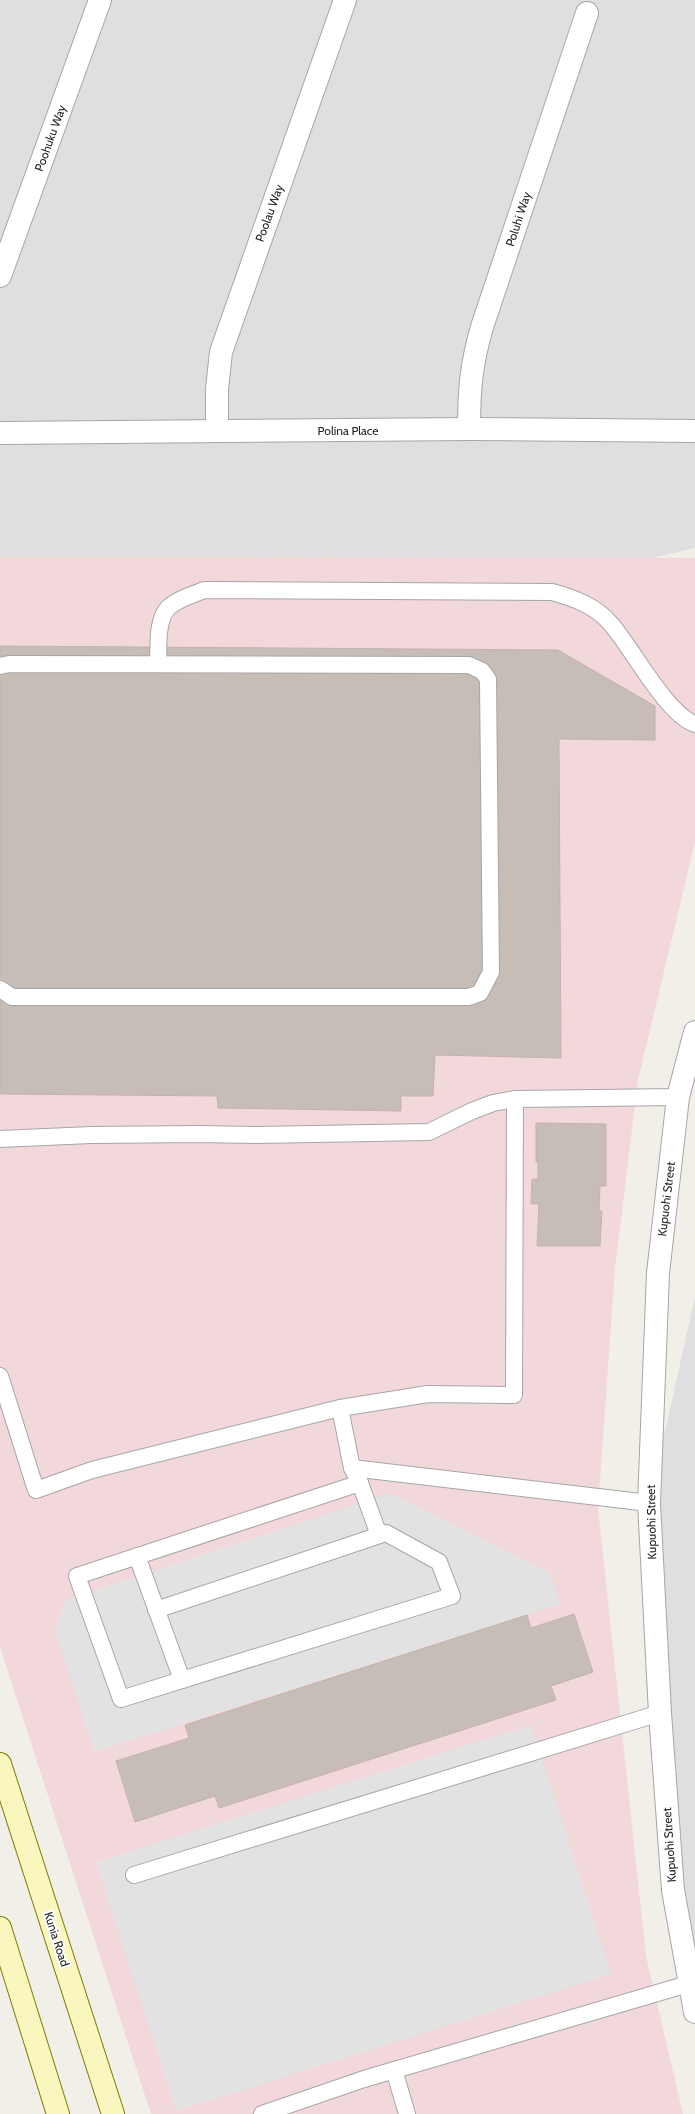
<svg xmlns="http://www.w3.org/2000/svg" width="695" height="2114" font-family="Cabin,sans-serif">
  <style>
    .residential { fill: #e0dfdf }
    .commercial { fill: #f2d8da }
    .parking { fill: #e2e2e2 }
    .building { fill: #c7bdb7; stroke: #c4b3aa }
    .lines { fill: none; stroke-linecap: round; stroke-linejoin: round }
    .service-casing { stroke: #a6a6a6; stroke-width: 18 }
    .minor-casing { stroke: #a6a6a6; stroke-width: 24 }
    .tertiary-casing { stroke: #a6a6a6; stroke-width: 24 }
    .secondary-casing { stroke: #7c7d04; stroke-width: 24 }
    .service { stroke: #fff; stroke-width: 16 }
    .minor { stroke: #fff; stroke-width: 22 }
    .tertiary { stroke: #fff; stroke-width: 22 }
    .secondary { stroke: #faf7be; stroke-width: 22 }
    .labels { text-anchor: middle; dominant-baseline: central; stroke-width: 4; stroke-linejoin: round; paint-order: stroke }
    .street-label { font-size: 12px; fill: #222; stroke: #fff }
  </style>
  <rect width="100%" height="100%" fill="#f2eee8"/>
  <g class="residential">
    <polygon points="0,0 695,0 695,548 652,558 0,557"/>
    <polygon points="695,1297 695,1974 673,1890 649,1503"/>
  </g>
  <polygon class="commercial" points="0,557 695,558 695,842 638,1080 615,1269 598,1508 646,1956 683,2114 151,2114 0,1647"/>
  <g class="parking">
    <polygon points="390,1493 549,1572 560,1604 94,1752 55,1629 65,1600"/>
    <polygon points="531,1725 611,1974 176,2111 96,1862"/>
  </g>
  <g class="building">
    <polygon points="0,646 558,650 655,706 655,740 559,739 561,1058 435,1055 433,1096 401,1096 401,1111 218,1108 217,1096 0,1094"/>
    <polygon points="536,1123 606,1124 606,1186 600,1186 599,1211 602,1211 600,1246 537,1246 539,1204 531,1204 532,1179 538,1179 538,1162 536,1162"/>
    <polygon points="574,1614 593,1672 551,1686 556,1700 219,1808 215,1796 135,1822 116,1761 189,1738 185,1725 527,1615 531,1628"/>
  </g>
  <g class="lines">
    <defs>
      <g id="service">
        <path d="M158,663c1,-16 -2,-42 10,-55 9,-9 25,-13 36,-18l348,2c22,6 44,14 59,32 21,24 56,91 84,100"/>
        <polyline points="0,666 9,664 469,665 482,671 488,679 491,972 480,993 469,997 12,997 0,989"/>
        <polyline points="0,1139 91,1135 198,1134 256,1135 429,1132 472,1111 493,1103 515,1099 678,1097"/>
        <polyline points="0,1376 36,1490 92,1470 340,1408 428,1394 514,1395 515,1099"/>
        <polyline points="340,1408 352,1468"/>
        <polyline points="360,1483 379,1535"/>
        <polyline points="137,1556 182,1680"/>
        <polyline points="156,1610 386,1533 439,1562 452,1596 121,1699 77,1576 360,1483 352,1468 649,1503"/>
        <polyline points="134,1875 660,1713"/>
        <polyline points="394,2070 407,2114"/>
        <polyline points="262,2114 364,2079 688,1984"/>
      </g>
      <g id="minor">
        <polyline points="0,276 100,0"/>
        <path d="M469,429c0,-39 2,-64 13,-102l105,-314"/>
        <polyline points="217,431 217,389 221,352 345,0"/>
        <polyline points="0,433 469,429 695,431"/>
      </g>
      <polyline id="tertiary" points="695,1032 678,1097 658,1273 649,1503 660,1713 673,1890 695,2012"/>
      <g id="secondary">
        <polyline points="0,1764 113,2114"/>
        <polyline points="0,1928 58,2114"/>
      </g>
    </defs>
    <use href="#service" class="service-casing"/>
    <use href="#minor" class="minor-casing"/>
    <use href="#tertiary" class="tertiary-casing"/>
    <use href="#secondary" class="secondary-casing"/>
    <use href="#service" class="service"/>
    <use href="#minor" class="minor"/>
    <use href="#tertiary" class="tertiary"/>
    <use href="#secondary" class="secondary"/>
  </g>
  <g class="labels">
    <g class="street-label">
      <text transform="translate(50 138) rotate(-70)">Poohuku Way</text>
      <text transform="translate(269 213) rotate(-70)">Poolau Way</text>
      <text transform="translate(518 219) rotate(-72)">Poluhi Way</text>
      <text x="348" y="430">Polina Place</text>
      <text transform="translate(666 1199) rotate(-83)">Kupuohi Street</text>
      <text transform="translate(651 1522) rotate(-91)">Kupuohi Street</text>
      <text transform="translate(669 1845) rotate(-94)">Kupuohi Street</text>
      <text transform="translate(57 1939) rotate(72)">Kunia Road</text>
    </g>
  </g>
</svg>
